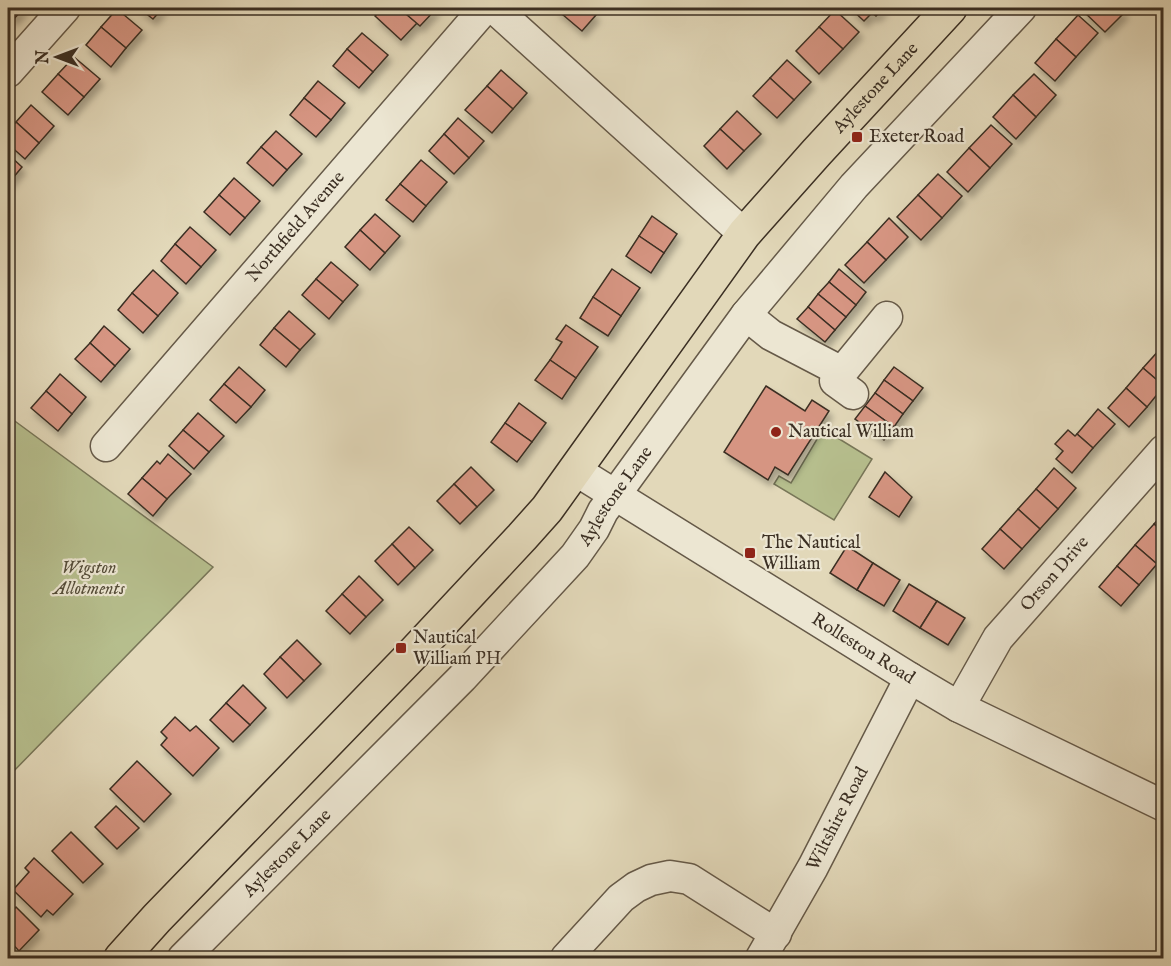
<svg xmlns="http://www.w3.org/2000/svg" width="1171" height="966" font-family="'IM FELL English',serif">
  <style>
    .green { fill: #b6be8d; stroke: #787658; stroke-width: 1.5 }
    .building { fill: #d69582; stroke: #3b2f23; stroke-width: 1.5; filter: url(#shadow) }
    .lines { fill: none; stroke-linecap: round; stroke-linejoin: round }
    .minor-casing { stroke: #655948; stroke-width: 33 }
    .major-casing { stroke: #3b2f23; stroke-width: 36 }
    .minor { stroke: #ece6d2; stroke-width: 30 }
    .major { stroke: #e2d8b9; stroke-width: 33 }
    .poi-dot { fill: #8f2418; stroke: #ece6d2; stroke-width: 2 }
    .labels { text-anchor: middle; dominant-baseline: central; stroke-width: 4.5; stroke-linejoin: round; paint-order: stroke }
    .street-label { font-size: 18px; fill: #3b2f23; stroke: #ece6d2 }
    .poi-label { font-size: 18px; fill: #3b2f23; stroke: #ece6d2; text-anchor: start }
    .park-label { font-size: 18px; font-style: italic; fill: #544c38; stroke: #ece6d2 }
  </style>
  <defs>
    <filter id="shadow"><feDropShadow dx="3.5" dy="6" stdDeviation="3" flood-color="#0004"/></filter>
  </defs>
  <rect width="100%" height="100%" fill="#e2d8b9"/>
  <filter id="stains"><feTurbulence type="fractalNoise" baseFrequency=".00333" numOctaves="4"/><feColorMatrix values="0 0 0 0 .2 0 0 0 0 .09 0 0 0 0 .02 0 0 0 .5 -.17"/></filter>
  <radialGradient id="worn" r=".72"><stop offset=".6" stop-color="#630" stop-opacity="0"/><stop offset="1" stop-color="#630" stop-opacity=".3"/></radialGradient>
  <g class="green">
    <polygon points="8,416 213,567 8,777"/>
    <polygon points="823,429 872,459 834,520 774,484 779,476 791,483"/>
  </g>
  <g class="building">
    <polygon points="8,8 24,8 13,20 8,15"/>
    <polygon points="139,8 163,8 153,19"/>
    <polygon points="383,8 399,8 417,23 401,40 375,16"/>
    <polygon points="399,8 437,8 420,26"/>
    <polygon points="557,8 588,8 596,15 582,31 556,9"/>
    <polygon points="850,8 884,8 876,16 872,13 864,21"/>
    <polygon points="1084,8 1121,8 1125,12 1105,32 1082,10"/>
    <polygon points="117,9 142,30 126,48 101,27"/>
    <polygon points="835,10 859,32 843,49 819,27"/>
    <polygon points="1078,15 1098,33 1076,57 1056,39"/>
    <polygon points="101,27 126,48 111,67 86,45"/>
    <polygon points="819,27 843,49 819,74 796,51"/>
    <polygon points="362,33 388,55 373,72 347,49"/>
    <polygon points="1056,39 1076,57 1055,81 1035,63"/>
    <polygon points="347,49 373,72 359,88 333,66"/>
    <polygon points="74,57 100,79 84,97 58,74"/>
    <polygon points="787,60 811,82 794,100 770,78"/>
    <polygon points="501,70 527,93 513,109 487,86"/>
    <polygon points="58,74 84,97 68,115 42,92"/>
    <polygon points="1034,74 1056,95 1036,117 1013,95"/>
    <polygon points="770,78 794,100 777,118 753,96"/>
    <polygon points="318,81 345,103 331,120 304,98"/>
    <polygon points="487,86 513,109 492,133 465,110"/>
    <polygon points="1013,95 1036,117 1016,139 993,117"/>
    <polygon points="304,98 331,120 316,137 290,115"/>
    <polygon points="31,105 54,126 39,143 16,122"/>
    <polygon points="737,111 761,134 744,151 720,129"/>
    <polygon points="458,118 484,141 469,158 444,134"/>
    <polygon points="16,122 39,143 25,159 8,144 8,131"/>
    <polygon points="991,125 1012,144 990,168 969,148"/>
    <polygon points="720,129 744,151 727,169 704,146"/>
    <polygon points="276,131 302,154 287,170 261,147"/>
    <polygon points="444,134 469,158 454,174 429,151"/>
    <polygon points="261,147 287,170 273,186 247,163"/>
    <polygon points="969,148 990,168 968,192 947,172"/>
    <polygon points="8,154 22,167 8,184"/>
    <polygon points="421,160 447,182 426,206 400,184"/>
    <polygon points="938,174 962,196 942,218 918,195"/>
    <polygon points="234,178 260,201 245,218 219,195"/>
    <polygon points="400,184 426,206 413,222 386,200"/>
    <polygon points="219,195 245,218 230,235 204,212"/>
    <polygon points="918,195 942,218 921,240 897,217"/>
    <polygon points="375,214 400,236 385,253 360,230"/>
    <polygon points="652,216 677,234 664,253 639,236"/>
    <polygon points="889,218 908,237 886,260 867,242"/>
    <polygon points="190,227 216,250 201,267 175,244"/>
    <polygon points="360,230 385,253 370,270 345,247"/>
    <polygon points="639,236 664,253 651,273 626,256"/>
    <polygon points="867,242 886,260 864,283 845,265"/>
    <polygon points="175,244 201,267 186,284 161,261"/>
    <polygon points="331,262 358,285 343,302 316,279"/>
    <polygon points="612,269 640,288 621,316 593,297"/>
    <polygon points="839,269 866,292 856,305 829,282"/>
    <polygon points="153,270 178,293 158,316 132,293"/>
    <polygon points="316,279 343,302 329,319 302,295"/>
    <polygon points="829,282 856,305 846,317 818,294"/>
    <polygon points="132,293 158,316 143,333 118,310"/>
    <polygon points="818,294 846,317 835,330 808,307"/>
    <polygon points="593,297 621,316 608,336 580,318"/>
    <polygon points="808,307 835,330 825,342 797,319"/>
    <polygon points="289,311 315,334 300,350 274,328"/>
    <polygon points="566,325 598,347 576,378 550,360 562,342 556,339"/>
    <polygon points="104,326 130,349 115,366 90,343"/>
    <polygon points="274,328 300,350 286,367 260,345"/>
    <polygon points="90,343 115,366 101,382 75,359"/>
    <polygon points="1161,348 1164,350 1164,386 1143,368"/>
    <polygon points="550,360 576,378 562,399 535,380"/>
    <polygon points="239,367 265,390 251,407 224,384"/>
    <polygon points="894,367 923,388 913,401 884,380"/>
    <polygon points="1143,368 1164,386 1147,407 1126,388"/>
    <polygon points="60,374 86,397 72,414 46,391"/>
    <polygon points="884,380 913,401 903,414 875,393"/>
    <polygon points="224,384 251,407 236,423 210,400"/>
    <polygon points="766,386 805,411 812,400 829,411 788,475 775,467 768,480 724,452"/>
    <polygon points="1126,388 1147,407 1129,427 1108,408"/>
    <polygon points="46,391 72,414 58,431 31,408"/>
    <polygon points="875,393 903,414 894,427 865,406"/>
    <polygon points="519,403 546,423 532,442 505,423"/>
    <polygon points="865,406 894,427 884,440 855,419"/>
    <polygon points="1098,409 1115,424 1093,448 1077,434"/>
    <polygon points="198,413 224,436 209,452 183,430"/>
    <polygon points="505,423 532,442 517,462 491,442"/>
    <polygon points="183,430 209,452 194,469 169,446"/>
    <polygon points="1068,430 1075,436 1077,434 1093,448 1072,473 1056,459 1063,451 1055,444"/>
    <polygon points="168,454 191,474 167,499 142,478 157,461 160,464"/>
    <polygon points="471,467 494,490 477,507 454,484"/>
    <polygon points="1054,468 1076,488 1058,509 1036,489"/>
    <polygon points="885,472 912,497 899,517 869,497"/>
    <polygon points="142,478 167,499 153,516 128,494"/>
    <polygon points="454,484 477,507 460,524 437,501"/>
    <polygon points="1036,489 1058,509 1040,529 1018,509"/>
    <polygon points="1018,509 1040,529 1022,549 1000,529"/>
    <polygon points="1164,513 1164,533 1154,524"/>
    <polygon points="1154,524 1164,533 1164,557 1157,564 1135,545"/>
    <polygon points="409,527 433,550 415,568 392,544"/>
    <polygon points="1000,529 1022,549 1004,569 982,549"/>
    <polygon points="392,544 415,568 398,585 375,561"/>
    <polygon points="1135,545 1157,564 1139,585 1117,566"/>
    <polygon points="847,546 873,563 857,590 830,573"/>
    <polygon points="873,563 900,580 884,606 857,590"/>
    <polygon points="1117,566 1139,585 1121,606 1099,587"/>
    <polygon points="359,576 383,600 366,617 342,594"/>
    <polygon points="909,584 937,601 920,628 893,611"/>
    <polygon points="342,594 366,617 350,634 326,611"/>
    <polygon points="937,601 965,618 948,645 920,628"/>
    <polygon points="297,640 321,664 304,681 280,657"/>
    <polygon points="280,657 304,681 287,698 264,674"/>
    <polygon points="243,685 266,708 250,725 226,703"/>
    <polygon points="226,703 250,725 233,742 210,720"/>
    <polygon points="175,717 190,731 196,726 219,748 193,776 161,745 167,738 161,732"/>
    <polygon points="137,761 171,794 144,822 110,789"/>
    <polygon points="116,806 139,828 117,849 95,827"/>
    <polygon points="71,832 103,864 83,883 52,851"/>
    <polygon points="34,858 73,894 53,915 47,910 41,917 13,890 29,872 25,868"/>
    <polygon points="16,907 39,930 19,951 8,939 8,916"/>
  </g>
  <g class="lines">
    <defs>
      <g id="minor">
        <polyline points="494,8 744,234"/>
        <polyline points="8,72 65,8"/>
        <polyline points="746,315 771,335 842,372 887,317"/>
        <polyline points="842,372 835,381 853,394"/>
        <path id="s1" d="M106,446l379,-438"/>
        <path id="s2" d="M575,470l335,208 49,29 205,99"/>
        <path id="s3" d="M959,707l39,-69 166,-188"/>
        <path id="s4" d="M183,958l279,-280 113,-122 19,-27 9,-18 12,-16 131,-180 108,-129 167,-178"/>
        <polyline points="566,958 621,898 636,887 651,880 670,876 689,879 776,934"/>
        <path id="s5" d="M761,958l52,-91 97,-189"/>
      </g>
      <g id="major">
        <path id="s6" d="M121,958l36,-40 252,-260 113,-121 25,-28 197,-275 72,-81 134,-145"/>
      </g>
    </defs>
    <use href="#minor" class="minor-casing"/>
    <use href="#major" class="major-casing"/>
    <use href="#minor" class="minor"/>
    <use href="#major" class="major"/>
  </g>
  <g class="poi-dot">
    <rect x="851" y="131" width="12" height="12" rx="3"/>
    <circle cx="776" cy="432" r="6"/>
    <rect x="744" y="547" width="12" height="12" rx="3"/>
    <rect x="395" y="642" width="12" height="12" rx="3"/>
  </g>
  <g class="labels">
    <g class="street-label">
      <text stroke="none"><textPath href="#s6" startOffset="1154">Aylestone Lane</textPath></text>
      <text stroke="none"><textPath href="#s1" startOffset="290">Northfield Avenue</textPath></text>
      <text stroke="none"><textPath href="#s4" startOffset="634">Aylestone Lane</textPath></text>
      <text stroke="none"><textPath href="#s3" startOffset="165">Orson Drive</textPath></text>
      <text stroke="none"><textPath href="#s2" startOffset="339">Rolleston Road</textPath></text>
      <text stroke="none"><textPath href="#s5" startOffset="159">Wiltshire Road</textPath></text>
      <text stroke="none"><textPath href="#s4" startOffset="148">Aylestone Lane</textPath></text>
    </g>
    <g class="poi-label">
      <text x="869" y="137">Exeter Road</text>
      <text x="788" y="432">Nautical William</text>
      <text x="762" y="543">The Nautical<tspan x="762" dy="21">William</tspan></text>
      <text x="413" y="638">Nautical<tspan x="413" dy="21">William PH</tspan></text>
    </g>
    <g class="park-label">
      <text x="89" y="568">Wigston<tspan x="89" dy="21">Allotments</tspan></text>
    </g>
  </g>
  <rect width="1171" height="966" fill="none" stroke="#e2d8b9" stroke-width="30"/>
  <rect x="9" y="9" width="1153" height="948" fill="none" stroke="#3b2f23" stroke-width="3"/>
  <rect x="15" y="15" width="1141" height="936" fill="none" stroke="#3b2f23" stroke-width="1.5"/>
  <g transform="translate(57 57) rotate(270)" stroke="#ece6d2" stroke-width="4.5" paint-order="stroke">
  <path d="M0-4.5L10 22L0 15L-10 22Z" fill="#3b2f23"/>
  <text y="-9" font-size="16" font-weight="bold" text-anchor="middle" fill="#3b2f23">N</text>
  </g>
  <rect width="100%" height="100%" filter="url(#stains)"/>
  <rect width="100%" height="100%" fill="url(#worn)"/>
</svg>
